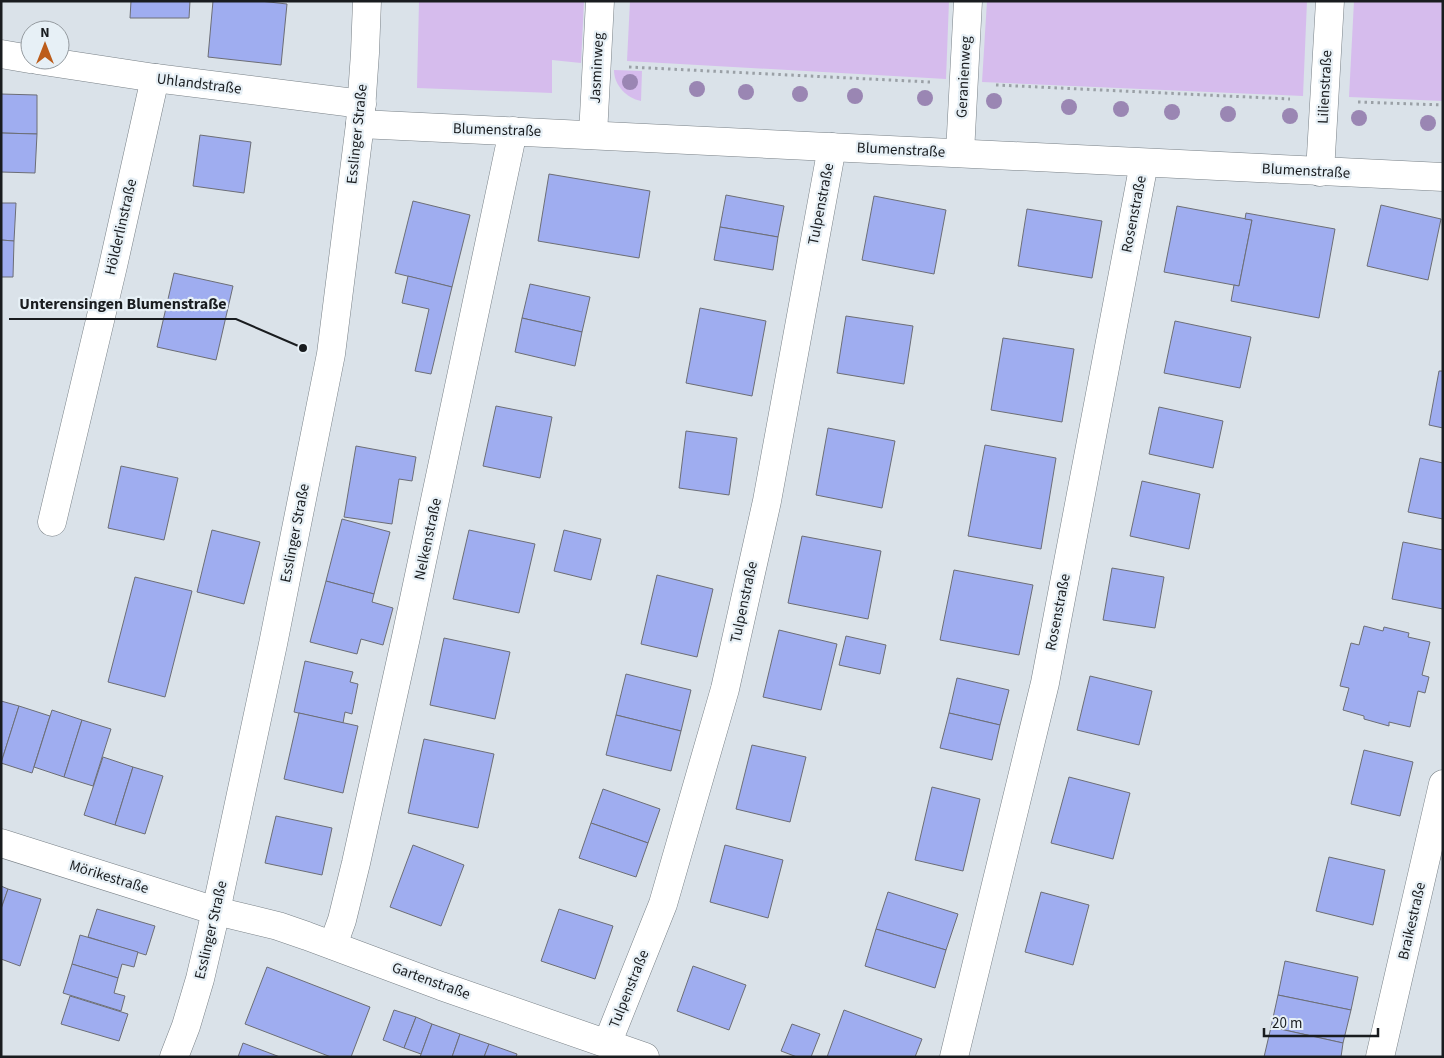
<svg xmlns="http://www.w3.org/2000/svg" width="1444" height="1058" font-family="'Source Sans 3',sans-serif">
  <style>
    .green { fill: #d6bced }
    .building { fill: #9fadf0; stroke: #6c6e76 }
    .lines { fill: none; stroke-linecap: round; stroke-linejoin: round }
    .minor-casing { stroke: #798187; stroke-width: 29 }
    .path { stroke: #9aa0a6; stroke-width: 3; stroke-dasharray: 2.5 4; stroke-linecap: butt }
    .minor { stroke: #fff; stroke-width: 28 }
    .tree { fill: #9a86b3 }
    .labels { text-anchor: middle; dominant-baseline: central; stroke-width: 4.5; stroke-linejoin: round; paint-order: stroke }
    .street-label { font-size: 15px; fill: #191c1f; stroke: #e7f0f6 }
    .leader { fill: none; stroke: #191c1f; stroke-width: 2 }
    .callout-dot { fill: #191c1f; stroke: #e7f0f6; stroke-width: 2 }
    .callout-label { font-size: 16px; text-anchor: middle; font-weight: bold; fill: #191c1f; stroke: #e7f0f6; stroke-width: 4.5; stroke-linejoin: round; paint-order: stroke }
  </style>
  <rect width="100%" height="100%" fill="#dae2e9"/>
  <g class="green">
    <polygon points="419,1 584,1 581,63 552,60 552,93 417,88"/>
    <polygon points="630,1 949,1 946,79 627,61"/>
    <polygon points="987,1 1307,1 1303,96 982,82"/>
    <polygon points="1354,1 1443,1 1443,101 1349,97"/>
    <path d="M614,70l28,1 -1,30c-15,-3 -27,-16 -27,-31z"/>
  </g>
  <g class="building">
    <polygon points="131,1 190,1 189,18 130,18"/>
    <polygon points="213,1 260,1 287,4 281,65 208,57"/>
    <polygon points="1,94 37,95 37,134 1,133"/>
    <polygon points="1,133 37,134 35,173 1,172"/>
    <polygon points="200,135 251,142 244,193 193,186"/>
    <polygon points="549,174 650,191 639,258 538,241"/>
    <polygon points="726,195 784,206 778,237 720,227"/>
    <polygon points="874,196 946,210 934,274 862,260"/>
    <polygon points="413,201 470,215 452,287 395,273"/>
    <polygon points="1,203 16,203 14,241 1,240"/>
    <polygon points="1381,205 1441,219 1428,280 1367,266"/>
    <polygon points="1177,206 1252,220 1239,286 1164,272"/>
    <polygon points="1027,209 1102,221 1092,278 1018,266"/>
    <polygon points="1246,213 1335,229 1319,318 1231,301 1234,285 1239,286 1252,220 1245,219"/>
    <polygon points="720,227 778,237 773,270 714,260"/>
    <polygon points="1,240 14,241 13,277 1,277"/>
    <polygon points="174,273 233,286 216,360 157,347"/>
    <polygon points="408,276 452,287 431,374 415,371 429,309 402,303"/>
    <polygon points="530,284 590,297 582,332 522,318"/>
    <polygon points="700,308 766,321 752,396 686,383"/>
    <polygon points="846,316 913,326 904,384 837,373"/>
    <polygon points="522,318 582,332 575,366 515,352"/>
    <polygon points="1175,321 1251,337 1240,388 1164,373"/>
    <polygon points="1003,338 1074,349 1062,422 991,410"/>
    <polygon points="1439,371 1443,371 1443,428 1429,425"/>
    <polygon points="496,406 552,417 540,478 483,466"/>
    <polygon points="1159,407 1223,421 1213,468 1149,454"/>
    <polygon points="828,428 895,441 882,508 816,495"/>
    <polygon points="686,431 737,438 729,495 679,488"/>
    <polygon points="985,445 1056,458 1041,549 968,536"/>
    <polygon points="356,446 416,457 412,481 399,479 392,524 344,517"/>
    <polygon points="1420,458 1443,463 1443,519 1408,512"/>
    <polygon points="121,466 178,478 164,540 108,528"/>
    <polygon points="1142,481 1200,494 1189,549 1130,536"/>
    <polygon points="342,519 390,532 374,594 326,581"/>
    <polygon points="212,530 260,542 244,604 197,592"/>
    <polygon points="469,530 535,544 519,613 453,599"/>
    <polygon points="564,530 601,539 591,580 554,571"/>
    <polygon points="802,536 881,551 868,619 788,603"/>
    <polygon points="1403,542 1443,550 1443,609 1392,599"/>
    <polygon points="1112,568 1164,577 1155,628 1103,620"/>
    <polygon points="954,570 1033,585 1019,655 940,640"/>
    <polygon points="657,575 713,589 697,657 641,644"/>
    <polygon points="135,577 192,591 165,697 108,682"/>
    <polygon points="326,581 374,594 372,602 393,608 383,645 361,639 357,654 310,642"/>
    <polygon points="1364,626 1383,631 1384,627 1409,633 1408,637 1430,642 1422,675 1429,677 1425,693 1418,691 1410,727 1389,722 1389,726 1364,719 1364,716 1343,710 1349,688 1340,686 1351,643 1359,645"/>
    <polygon points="779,630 837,644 821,710 763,697"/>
    <polygon points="846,636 886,645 880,674 839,665"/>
    <polygon points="444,638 510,652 495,719 430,705"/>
    <polygon points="305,661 353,672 350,682 358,684 352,714 345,712 343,723 294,712"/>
    <polygon points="626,674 691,690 681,731 616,715"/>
    <polygon points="1090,676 1152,691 1139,745 1077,730"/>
    <polygon points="957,678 1009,690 1000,725 949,713"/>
    <polygon points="1,701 19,706 1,763"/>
    <polygon points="19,706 50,716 32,773 1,763"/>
    <polygon points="52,710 82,720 64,777 34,767"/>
    <polygon points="299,713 358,726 343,793 284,779"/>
    <polygon points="949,713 1000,725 992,760 940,748"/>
    <polygon points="616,715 681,731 671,771 606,755"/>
    <polygon points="82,720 111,729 93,786 64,777"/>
    <polygon points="424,739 494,754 478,828 408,813"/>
    <polygon points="752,745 806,757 790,822 736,809"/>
    <polygon points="1364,750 1413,762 1400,816 1351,804"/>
    <polygon points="103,757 133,767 115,825 84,815"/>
    <polygon points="133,767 163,776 145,834 115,825"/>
    <polygon points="1069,777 1130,793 1113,859 1051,843"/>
    <polygon points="932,787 980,799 963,871 915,860"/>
    <polygon points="603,789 660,809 648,843 591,823"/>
    <polygon points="276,816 332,828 322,875 265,863"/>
    <polygon points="591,823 648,843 636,877 579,858"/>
    <polygon points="413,845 464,865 441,926 390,907"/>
    <polygon points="725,845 783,860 768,918 710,902"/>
    <polygon points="1329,857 1385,870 1373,925 1316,911"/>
    <polygon points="1,886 8,889 1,909"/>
    <polygon points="8,889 41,899 20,966 1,959 1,909"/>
    <polygon points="888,892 958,914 946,950 876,929"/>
    <polygon points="1041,892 1089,905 1073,965 1025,952"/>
    <polygon points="97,909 155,926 146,955 88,937"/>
    <polygon points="559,909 613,926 595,979 541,961"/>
    <polygon points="876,929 946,950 935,988 865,966"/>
    <polygon points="80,935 138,952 134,967 122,964 118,978 72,964"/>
    <polygon points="1285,961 1358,977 1351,1010 1278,995"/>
    <polygon points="72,964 118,978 114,993 125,996 121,1011 63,993"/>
    <polygon points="693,966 746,985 729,1030 677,1011"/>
    <polygon points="267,967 370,1007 351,1057 331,1057 245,1024"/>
    <polygon points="1278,995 1351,1010 1343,1043 1271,1027"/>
    <polygon points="70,996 128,1014 119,1041 61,1024"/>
    <polygon points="394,1010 416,1017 404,1048 383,1040"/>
    <polygon points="844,1010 922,1039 915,1057 827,1057"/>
    <polygon points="416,1017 432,1024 421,1054 404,1048"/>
    <polygon points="432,1024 460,1034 452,1057 420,1057"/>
    <polygon points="792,1024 820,1034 811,1057 797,1057 781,1051"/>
    <polygon points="1271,1027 1343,1043 1341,1057 1264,1057"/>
    <polygon points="460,1034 489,1044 484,1057 452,1057"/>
    <polygon points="243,1043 280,1057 238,1057"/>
    <polygon points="489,1044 517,1054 516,1057 484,1057"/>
  </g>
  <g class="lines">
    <defs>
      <g id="minor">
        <polyline points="1,54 30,59"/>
        <polyline points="37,60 155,78 362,104"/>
        <polyline points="360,124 1443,177"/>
        <polyline points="593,135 600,1"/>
        <polyline points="960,153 968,1"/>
        <polyline points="1320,172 1330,1"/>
        <polyline points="52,522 113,266 155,78"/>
        <polyline points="1,843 216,911 278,926 307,936 441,986 645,1057"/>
        <polyline points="333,945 342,920 356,863 406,637 513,131"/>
        <polyline points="607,1044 663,904 725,689 767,501 832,147"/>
        <polyline points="174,1057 186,1026 200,979 216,911 273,644 331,354 360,124 365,53 367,1"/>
        <polyline points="954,1057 1045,683 1144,163"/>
        <polyline points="1380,1057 1443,784"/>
      </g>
    </defs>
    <use href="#minor" class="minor-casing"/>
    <g class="path">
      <polyline points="629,67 930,82"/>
      <polyline points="996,85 1290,99"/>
      <polyline points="1358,102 1443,105"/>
    </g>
    <use href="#minor" class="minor"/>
  </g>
  <g class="tree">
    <circle cx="630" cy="82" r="8"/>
    <circle cx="697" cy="89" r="8"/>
    <circle cx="746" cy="92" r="8"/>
    <circle cx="800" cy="94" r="8"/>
    <circle cx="855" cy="96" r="8"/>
    <circle cx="925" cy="98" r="8"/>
    <circle cx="994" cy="101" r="8"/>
    <circle cx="1069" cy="107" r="8"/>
    <circle cx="1121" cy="109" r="8"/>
    <circle cx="1172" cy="112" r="8"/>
    <circle cx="1228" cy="114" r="8"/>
    <circle cx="1290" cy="116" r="8"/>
    <circle cx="1359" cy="118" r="8"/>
    <circle cx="1428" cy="123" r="8"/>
  </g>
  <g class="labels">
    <g class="street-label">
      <text transform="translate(597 68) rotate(-87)">Jasminweg</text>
      <text transform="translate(964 77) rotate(-87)">Geranienweg</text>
      <text transform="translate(199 84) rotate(7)">Uhlandstraße</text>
      <text transform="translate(1325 87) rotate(-87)">Lilienstraße</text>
      <text transform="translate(497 130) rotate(2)">Blumenstraße</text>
      <text transform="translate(357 134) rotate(-84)">Esslinger Straße</text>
      <text transform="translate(901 150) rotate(3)">Blumenstraße</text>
      <text transform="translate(1306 171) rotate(3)">Blumenstraße</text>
      <text transform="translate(821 204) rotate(-79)">Tulpenstraße</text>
      <text transform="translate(1134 214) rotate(-79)">Rosenstraße</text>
      <text transform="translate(121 227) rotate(-77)">Hölderlinstraße</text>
      <text transform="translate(295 533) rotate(-79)">Esslinger Straße</text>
      <text transform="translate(428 539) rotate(-78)">Nelkenstraße</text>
      <text transform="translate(744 602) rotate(-78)">Tulpenstraße</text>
      <text transform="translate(1058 612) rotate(-79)">Rosenstraße</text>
      <text transform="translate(109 877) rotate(17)">Mörikestraße</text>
      <text transform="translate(1412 921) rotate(-77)">Braikestraße</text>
      <text transform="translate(211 930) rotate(-77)">Esslinger Straße</text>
      <text transform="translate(431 981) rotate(20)">Gartenstraße</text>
      <text transform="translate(629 989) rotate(-68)">Tulpenstraße</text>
    </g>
  </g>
  <path class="leader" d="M303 348L236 319H9"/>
  <circle class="callout-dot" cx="303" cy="348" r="5"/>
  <g class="callout-label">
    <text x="123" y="309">Unterensingen Blumenstraße</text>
  </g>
  <rect width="1444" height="1058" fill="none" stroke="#191c1f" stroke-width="5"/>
  <g transform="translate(45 45)"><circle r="24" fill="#e7f0f6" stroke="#959ba0"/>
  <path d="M0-4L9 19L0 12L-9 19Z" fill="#bc5c1a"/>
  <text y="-8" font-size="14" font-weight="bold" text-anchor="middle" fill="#191c1f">N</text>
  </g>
  <path d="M1264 1028v8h114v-8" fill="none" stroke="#191c1f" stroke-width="2.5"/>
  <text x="1272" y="1028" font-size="15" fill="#191c1f" stroke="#e7f0f6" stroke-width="4" paint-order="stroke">20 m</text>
</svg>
